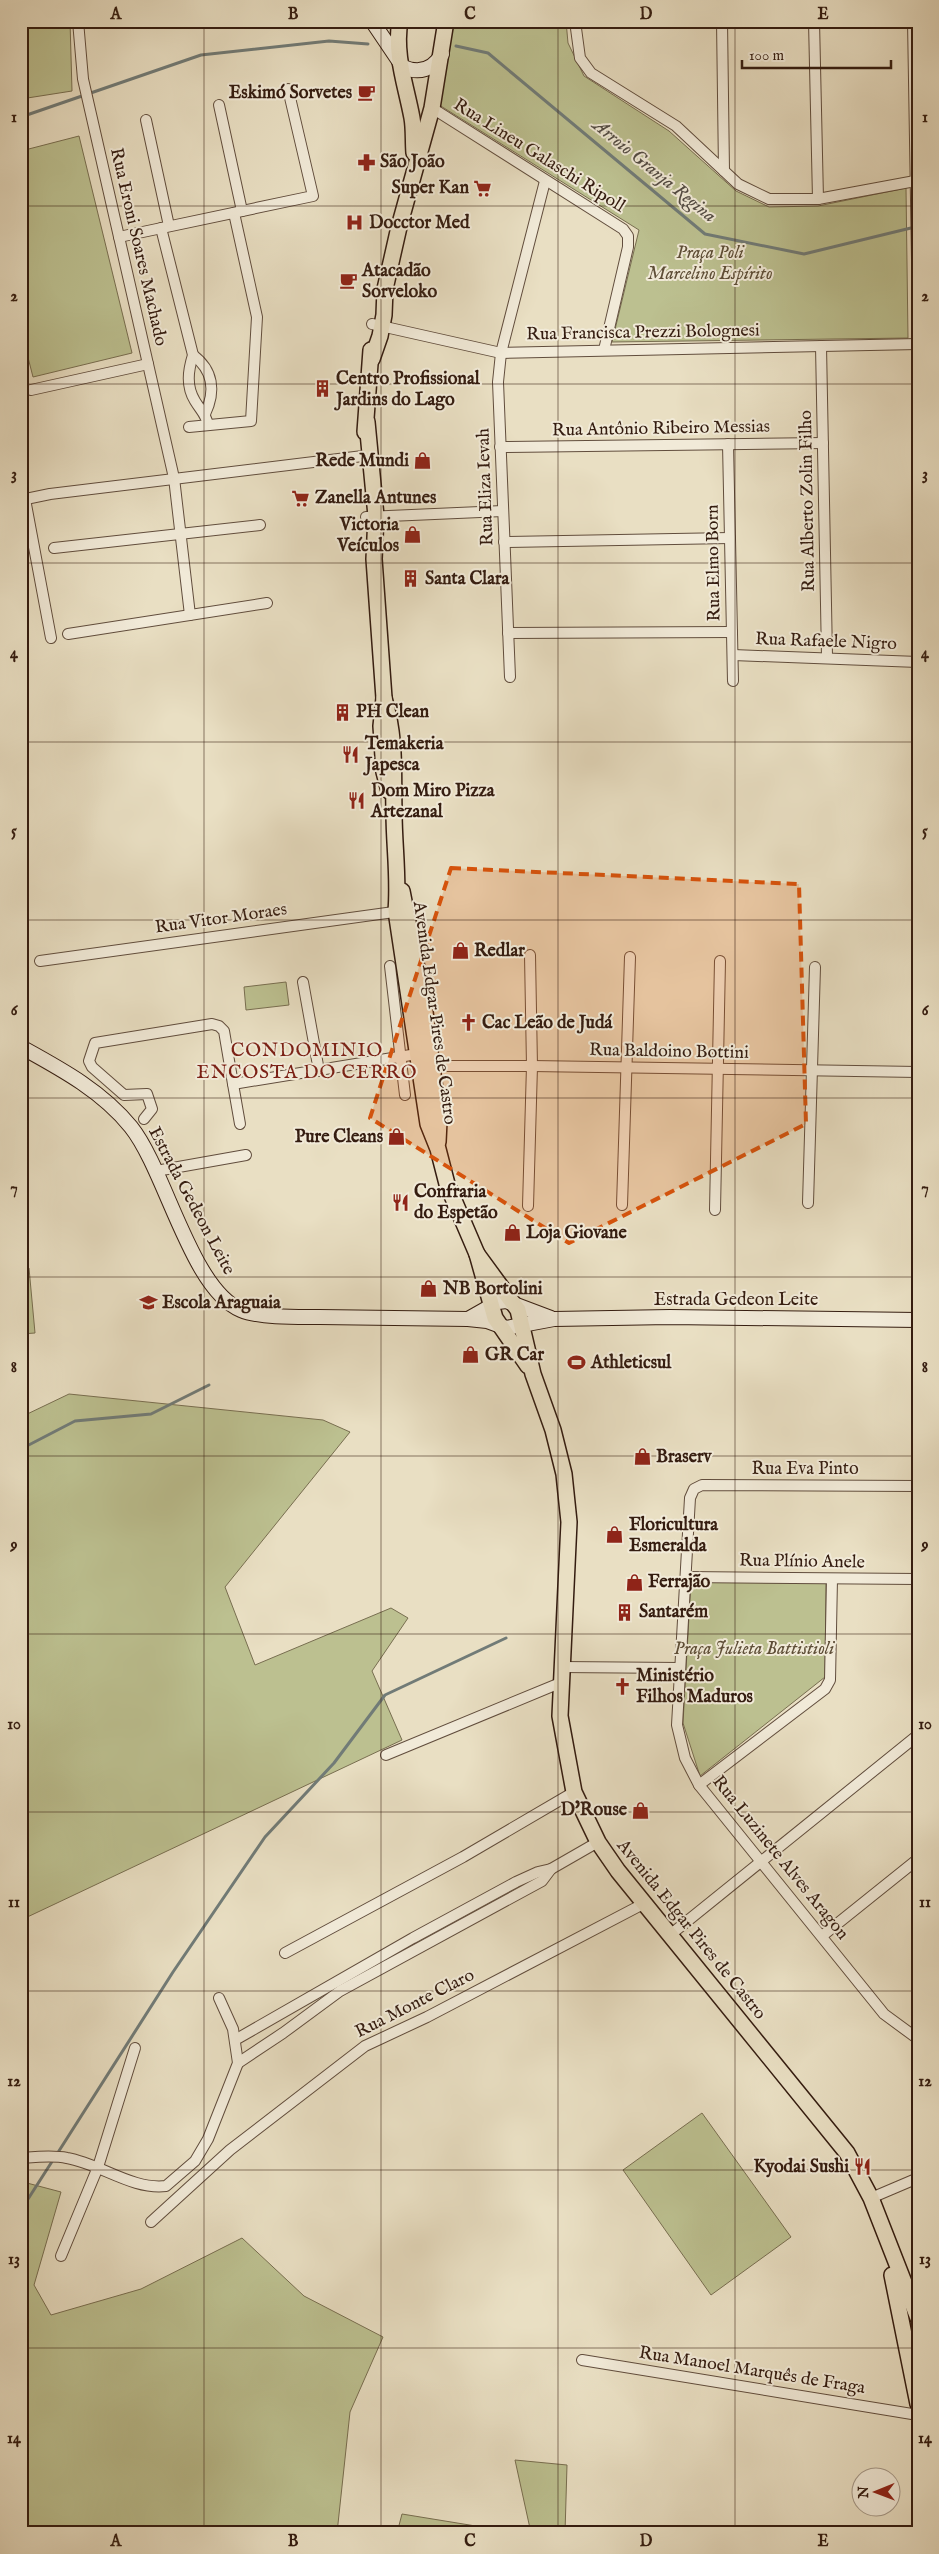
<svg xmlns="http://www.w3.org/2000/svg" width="939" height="2554" font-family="'IM FELL English',serif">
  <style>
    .green { fill: #bcc090; stroke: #786e50 }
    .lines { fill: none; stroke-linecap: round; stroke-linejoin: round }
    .stream { stroke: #717b77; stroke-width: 3 }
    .street-casing { stroke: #614d3d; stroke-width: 12 }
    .secondary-casing { stroke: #341c10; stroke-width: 16 }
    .primary-casing { stroke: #341c10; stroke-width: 18 }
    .street { stroke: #f1ead8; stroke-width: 10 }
    .secondary { stroke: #f1ead8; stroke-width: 14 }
    .primary { stroke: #e9dfc3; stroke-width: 15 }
    .marked { fill: #d6530c; fill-opacity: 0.2; stroke: #d6530c; stroke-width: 4; stroke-dasharray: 10 6; stroke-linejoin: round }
    .grid { fill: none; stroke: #341c10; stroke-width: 1; stroke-opacity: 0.55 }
    .labels { text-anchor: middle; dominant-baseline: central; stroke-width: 4; stroke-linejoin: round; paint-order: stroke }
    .poi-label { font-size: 18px; font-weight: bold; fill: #341c10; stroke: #f1ead8; text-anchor: start }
    .street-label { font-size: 18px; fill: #341c10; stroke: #f1ead8 }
    .park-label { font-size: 18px; font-style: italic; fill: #5d4d36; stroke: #f1ead8 }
    .water-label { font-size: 19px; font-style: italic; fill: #534c44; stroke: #f1ead8 }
    .neighbourhood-label { font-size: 19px; letter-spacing: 1px; fill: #7a1f14; stroke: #f1ead8 }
    .neatline { fill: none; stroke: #341c10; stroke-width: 2 }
    .grid-label { font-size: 16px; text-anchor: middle; font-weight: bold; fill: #341c10 }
  </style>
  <rect width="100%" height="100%" fill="#e9dfc3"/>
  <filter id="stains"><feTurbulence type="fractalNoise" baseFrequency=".004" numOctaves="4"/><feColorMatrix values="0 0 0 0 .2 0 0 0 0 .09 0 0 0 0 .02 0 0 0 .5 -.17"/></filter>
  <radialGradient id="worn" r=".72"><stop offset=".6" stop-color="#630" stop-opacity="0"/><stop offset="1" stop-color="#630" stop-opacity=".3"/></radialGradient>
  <g class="green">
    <polygon points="46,21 70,21 72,91 21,99 21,32"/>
    <polygon points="456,21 566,21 568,43 584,76 669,131 736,191 769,207 818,206 906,188 908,338 612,342 639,230 436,103 448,29"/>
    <polygon points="79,136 132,353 33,377 21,330 21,151"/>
    <polygon points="286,982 289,1005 246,1010 244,987"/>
    <polygon points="21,1264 29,1268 35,1333 21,1334"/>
    <polygon points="69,1394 323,1420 350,1432 225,1587 255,1665 391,1608 408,1618 372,1671 402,1740 21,1920 21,1417"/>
    <polygon points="691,1581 826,1583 825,1677 700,1776 683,1723"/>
    <polygon points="702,2113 791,2237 711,2295 623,2170"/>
    <polygon points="27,2183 61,2192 34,2285 51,2315 141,2289 242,2238 304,2296 383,2337 350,2412 337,2533 21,2533 21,2191"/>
    <polygon points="515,2460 567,2465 565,2533 531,2533"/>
    <polygon points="402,2514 494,2529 492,2533 397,2533"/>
  </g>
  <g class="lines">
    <g class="stream">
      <polyline points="456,46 488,53 705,234 804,254 915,227"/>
      <polyline points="21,117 201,55 329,41 368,44"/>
      <polyline points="21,1449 75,1421 151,1414 209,1385"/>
      <polyline points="57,2154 173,1972 265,1837 334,1763 385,1695 506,1638"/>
      <polyline points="21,2210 53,2160"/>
    </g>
    <defs>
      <g id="street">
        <polyline points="78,21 83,79 174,478 190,615"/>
        <polyline points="575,21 580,58 591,73 676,126 738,184 769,199 818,199 915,181"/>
        <polyline points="722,21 724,171"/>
        <polyline points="814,21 818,199"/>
        <polyline points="913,21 918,319"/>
        <polyline points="21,24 28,21"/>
        <polyline points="219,105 242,211"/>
        <polyline points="432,108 623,229 628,236 628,247 604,350"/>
        <polyline points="146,120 169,226"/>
        <path d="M161,228l32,127c-5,16 -7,31 2,46 6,10 11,13 13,24"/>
        <polyline points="119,237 313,196 288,89"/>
        <polyline points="372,324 501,353 918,344"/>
        <polyline points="821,346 827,656"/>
        <path d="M193,355c20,15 23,36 12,59"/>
        <polyline points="31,390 148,364"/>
        <polyline points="189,427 251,421 257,317 234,213"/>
        <polyline points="728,444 733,681"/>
        <polyline points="500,447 823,443"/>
        <polyline points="25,499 51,638"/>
        <polyline points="21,500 50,494 371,455"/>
        <polyline points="366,517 503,511"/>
        <polyline points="504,542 730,538"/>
        <polyline points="54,548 260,525"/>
        <polyline points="508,633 732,632"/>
        <polyline points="68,634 267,603"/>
        <polyline points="733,655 918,662"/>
        <polyline points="510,677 498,382 501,353 545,181"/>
        <polyline points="40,961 401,911"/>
        <polyline points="390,966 405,1095"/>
        <polyline points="303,982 319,1071"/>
        <polyline points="426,1066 532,1066 918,1072"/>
        <polyline points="233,1084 240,1124"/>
        <polyline points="144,1119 152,1109 147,1094 124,1095 92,1067 89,1061 95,1043 212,1024 219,1026 224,1031 233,1084 417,1054"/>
        <polyline points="156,1171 246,1155"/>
        <polyline points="808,1203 815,967"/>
        <polyline points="622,1205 630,957"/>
        <polyline points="528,1206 532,1066 530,955"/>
        <polyline points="715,1210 720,961"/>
        <polyline points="918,1486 702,1485 694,1489 690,1498 677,1725 685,1758 699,1785 884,2014 918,2039"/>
        <polyline points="686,1577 918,1579"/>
        <polyline points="561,1667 680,1668"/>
        <polyline points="386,1755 560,1683"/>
        <polyline points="699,1785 825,1689 830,1680 832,1579"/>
        <polyline points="670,1935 918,1735"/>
        <polyline points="822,1936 918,1859"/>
        <polyline points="285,1953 463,1857 574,1792"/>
        <polyline points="235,2040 413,1938 516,1882 538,1872 551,1869 598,1842"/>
        <polyline points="238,2063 283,2033 340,1991 542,1881 551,1869"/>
        <path d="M21,2158c15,-1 31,-3 46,0 34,6 65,32 99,28l29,-25 13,-22 30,-76 -5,-34 -14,-31"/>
        <polyline points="871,2198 918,2178"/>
        <polyline points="151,2222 230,2150 365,2046 427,2017 645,1903"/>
        <polyline points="61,2256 98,2167 135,2048"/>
        <polyline points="582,2360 918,2415"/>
      </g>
      <g id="secondary">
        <path d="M372,21l31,46c16,7 30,3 39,-13"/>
        <path d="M21,1047c40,22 81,44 110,80 35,44 60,162 110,183 19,8 58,7 79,7 49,1 99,1 148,2l19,2 19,7 48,-9 116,-2 248,3"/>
        <polyline points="468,1319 498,1302 506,1301 551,1318"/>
      </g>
      <g id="primary">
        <path d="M400,21c-6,34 6,64 12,97 2,11 1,23 2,35"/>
        <polyline points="372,359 380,336 384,315 385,289 399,227 432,108 446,21"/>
        <polyline points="367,422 376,516 374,559 384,698 381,726 384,772 389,791"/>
        <polyline points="365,432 371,350"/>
        <path d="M384,698c12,41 9,72 10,114 0,34 5,66 2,99l32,213 10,25 9,35 30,70 18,64 33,48"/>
        <polyline points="402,891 424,1004 439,1121 438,1142"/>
        <polyline points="477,1254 518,1310 533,1374 553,1430 564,1474 569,1522 560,1716 574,1792 598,1842 618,1871 847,2153 871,2198 918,2318"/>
        <polyline points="892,2275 918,2404"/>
      </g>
    </defs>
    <use href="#street" class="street-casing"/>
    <use href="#secondary" class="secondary-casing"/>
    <use href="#primary" class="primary-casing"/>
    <use href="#street" class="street"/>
    <use href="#secondary" class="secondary"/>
    <use href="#primary" class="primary"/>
  </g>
  <path class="marked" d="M451,868l348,16 7,240 -237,119 -199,-125z"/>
  <path class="grid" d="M204,21v2512M381,21v2512M558,21v2512M735,21v2512M21,206h897M21,384h897M21,563h897M21,742h897M21,920h897M21,1098h897M21,1277h897M21,1456h897M21,1634h897M21,1812h897M21,1991h897M21,2170h897M21,2348h897"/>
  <defs>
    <symbol id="cafe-bare" viewBox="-9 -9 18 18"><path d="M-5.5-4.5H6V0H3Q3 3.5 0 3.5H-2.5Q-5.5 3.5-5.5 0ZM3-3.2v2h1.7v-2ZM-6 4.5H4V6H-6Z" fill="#8f2418" stroke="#f1ead8" stroke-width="2.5" paint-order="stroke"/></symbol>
    <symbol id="pharmacy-bare" viewBox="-9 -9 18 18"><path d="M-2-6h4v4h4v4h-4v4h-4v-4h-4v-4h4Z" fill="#8f2418" stroke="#f1ead8" stroke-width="2.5" paint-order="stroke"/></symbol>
    <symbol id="supermarket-bare" viewBox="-9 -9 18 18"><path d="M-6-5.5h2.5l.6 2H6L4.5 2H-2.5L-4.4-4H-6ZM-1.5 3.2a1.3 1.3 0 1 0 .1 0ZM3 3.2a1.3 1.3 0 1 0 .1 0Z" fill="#8f2418" stroke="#f1ead8" stroke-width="2.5" paint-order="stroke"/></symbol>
    <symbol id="hospital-bare" viewBox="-9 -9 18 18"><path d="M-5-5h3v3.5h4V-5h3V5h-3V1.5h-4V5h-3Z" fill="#8f2418" stroke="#f1ead8" stroke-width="2.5" paint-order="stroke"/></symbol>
    <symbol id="building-bare" viewBox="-9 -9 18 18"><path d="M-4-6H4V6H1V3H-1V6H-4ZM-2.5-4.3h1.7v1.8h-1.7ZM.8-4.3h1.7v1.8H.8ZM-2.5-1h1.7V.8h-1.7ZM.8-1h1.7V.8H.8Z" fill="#8f2418" stroke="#f1ead8" stroke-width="2.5" paint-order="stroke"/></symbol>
    <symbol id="shop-bare" viewBox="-9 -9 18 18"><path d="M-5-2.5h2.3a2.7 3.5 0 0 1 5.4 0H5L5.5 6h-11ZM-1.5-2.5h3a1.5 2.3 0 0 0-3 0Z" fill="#8f2418" stroke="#f1ead8" stroke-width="2.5" paint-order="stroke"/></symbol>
    <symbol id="restaurant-bare" viewBox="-9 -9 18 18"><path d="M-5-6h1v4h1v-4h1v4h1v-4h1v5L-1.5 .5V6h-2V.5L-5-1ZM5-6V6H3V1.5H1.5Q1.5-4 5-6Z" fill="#8f2418" stroke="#f1ead8" stroke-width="2.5" paint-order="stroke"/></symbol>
    <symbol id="church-bare" viewBox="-9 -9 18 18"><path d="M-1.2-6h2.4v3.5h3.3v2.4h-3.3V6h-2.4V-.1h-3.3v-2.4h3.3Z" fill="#8f2418" stroke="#f1ead8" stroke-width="2.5" paint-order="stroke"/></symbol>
    <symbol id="school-bare" viewBox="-9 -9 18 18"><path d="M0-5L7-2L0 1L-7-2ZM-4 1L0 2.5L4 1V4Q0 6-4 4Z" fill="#8f2418" stroke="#f1ead8" stroke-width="2.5" paint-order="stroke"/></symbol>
    <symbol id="stadium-bare" viewBox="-9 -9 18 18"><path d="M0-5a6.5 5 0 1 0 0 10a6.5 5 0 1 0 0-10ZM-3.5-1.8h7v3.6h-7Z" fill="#8f2418" stroke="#f1ead8" stroke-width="2.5" paint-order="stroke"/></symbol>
  </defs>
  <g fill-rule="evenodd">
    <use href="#cafe-bare" x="354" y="80" width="25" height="25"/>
    <use href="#pharmacy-bare" x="354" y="150" width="25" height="25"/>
    <use href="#supermarket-bare" x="470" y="176" width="25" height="25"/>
    <use href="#hospital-bare" x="342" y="210" width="25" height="25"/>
    <use href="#cafe-bare" x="336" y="268" width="25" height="25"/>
    <use href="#building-bare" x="310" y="376" width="25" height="25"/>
    <use href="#shop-bare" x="410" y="448" width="25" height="25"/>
    <use href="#supermarket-bare" x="288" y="486" width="25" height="25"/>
    <use href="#shop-bare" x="400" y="522" width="25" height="25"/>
    <use href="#building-bare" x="398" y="566" width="25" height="25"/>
    <use href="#building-bare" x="330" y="700" width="25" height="25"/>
    <use href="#restaurant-bare" x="338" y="742" width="25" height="25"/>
    <use href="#restaurant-bare" x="344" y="788" width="25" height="25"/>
    <use href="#shop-bare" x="448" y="938" width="25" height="25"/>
    <use href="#church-bare" x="456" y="1010" width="25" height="25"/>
    <use href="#shop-bare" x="384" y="1124" width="25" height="25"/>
    <use href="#restaurant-bare" x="388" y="1190" width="25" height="25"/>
    <use href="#shop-bare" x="500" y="1220" width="25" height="25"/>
    <use href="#shop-bare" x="416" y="1276" width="25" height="25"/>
    <use href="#school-bare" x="136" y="1290" width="25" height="25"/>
    <use href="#shop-bare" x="458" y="1342" width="25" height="25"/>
    <use href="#stadium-bare" x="564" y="1350" width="25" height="25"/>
    <use href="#shop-bare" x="630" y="1444" width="25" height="25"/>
    <use href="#shop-bare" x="602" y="1522" width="25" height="25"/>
    <use href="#shop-bare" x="622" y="1570" width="25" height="25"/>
    <use href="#building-bare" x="612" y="1600" width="25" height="25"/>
    <use href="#church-bare" x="610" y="1674" width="25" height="25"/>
    <use href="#shop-bare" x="628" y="1798" width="25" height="25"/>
    <use href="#restaurant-bare" x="850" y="2154" width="25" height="25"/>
  </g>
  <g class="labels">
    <g class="poi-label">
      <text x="352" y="93" text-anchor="end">Eskimó Sorvetes</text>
      <text x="380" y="162">São João</text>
      <text x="469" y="188" text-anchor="end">Super Kan</text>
      <text x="369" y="223">Docctor Med</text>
      <text x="362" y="271">Atacadão<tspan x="362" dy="21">Sorveloko</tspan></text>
      <text x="336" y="379">Centro Profissional<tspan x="336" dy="21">Jardins do Lago</tspan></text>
      <text x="409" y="461" text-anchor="end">Rede Mundi</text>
      <text x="315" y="498">Zanella Antunes</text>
      <text x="399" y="525" text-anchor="end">Victoria<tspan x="399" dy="21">Veículos</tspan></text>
      <text x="425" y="579">Santa Clara</text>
      <text x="356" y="712">PH Clean</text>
      <text x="365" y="744">Temakeria<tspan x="365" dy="21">Japesca</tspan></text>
      <text x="371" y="791">Dom Miro Pizza<tspan x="371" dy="21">Artezanal</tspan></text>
      <text x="474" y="951">Redlar</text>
      <text x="482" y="1023">Cac Leão de Judá</text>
      <text x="383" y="1137" text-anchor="end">Pure Cleans</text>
      <text x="414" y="1192">Confraria<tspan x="414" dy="21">do Espetão</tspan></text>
      <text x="526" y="1233">Loja Giovane</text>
      <text x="443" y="1289">NB Bortolini</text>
      <text x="162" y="1303">Escola Araguaia</text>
      <text x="485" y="1355">GR Car</text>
      <text x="591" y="1363">Athleticsul</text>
      <text x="656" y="1457">Braserv</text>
      <text x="629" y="1525">Floricultura<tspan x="629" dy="21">Esmeralda</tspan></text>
      <text x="648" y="1582">Ferrajão</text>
      <text x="639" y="1612">Santarém</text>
      <text x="636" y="1676">Ministério<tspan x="636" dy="21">Filhos Maduros</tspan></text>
      <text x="627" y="1810" text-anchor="end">D'Rouse</text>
      <text x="849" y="2167" text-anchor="end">Kyodai Sushi</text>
    </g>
    <g class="street-label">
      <text transform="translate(539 156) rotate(32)">Rua Lineu Galaschi Ripoll</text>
      <text transform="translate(138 247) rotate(77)">Rua Eroni Soares Machado</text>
      <text transform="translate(643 333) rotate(-1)">Rua Francisca Prezzi Bolognesi</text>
      <text transform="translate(661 429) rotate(-1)">Rua Antônio Ribeiro Messias</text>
      <text transform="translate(486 487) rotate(-92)">Rua Eliza Ievah</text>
      <text transform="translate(808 501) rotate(-91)">Rua Alberto Zolin Filho</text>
      <text transform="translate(714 563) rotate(-91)">Rua Elmo Born</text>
      <text transform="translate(826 642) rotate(2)">Rua Rafaele Nigro</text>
      <text transform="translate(221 919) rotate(-8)">Rua Vitor Moraes</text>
      <text transform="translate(434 1013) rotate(82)">Avenida Edgar Pires de Castro</text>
      <text transform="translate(669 1052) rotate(1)">Rua Baldoino Bottini</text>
      <text transform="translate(191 1201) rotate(62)">Estrada Gedeon Leite</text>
      <text x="736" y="1300">Estrada Gedeon Leite</text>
      <text x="805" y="1469">Rua Eva Pinto</text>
      <text transform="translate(802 1562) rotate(1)">Rua Plínio Anele</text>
      <text transform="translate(780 1858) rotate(51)">Rua Luzinete Alves Aragon</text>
      <text transform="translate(691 1930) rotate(51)">Avenida Edgar Pires de Castro</text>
      <text transform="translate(415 2004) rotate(-27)">Rua Monte Claro</text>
      <text transform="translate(752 2371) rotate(9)">Rua Manoel Marquês de Fraga</text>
    </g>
    <g class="park-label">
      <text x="710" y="253">Praça Poli<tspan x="710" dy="21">Marcelino Espírito</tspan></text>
      <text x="754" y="1649">Praça Julieta Battistioli</text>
    </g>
    <g class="water-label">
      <text transform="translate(654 171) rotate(39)">Arroio Granja Regina</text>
    </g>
    <g class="neighbourhood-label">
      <text x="307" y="1051">CONDOMINIO<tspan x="307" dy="22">ENCOSTA DO CERRO</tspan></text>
    </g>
  </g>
  <rect width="939" height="2554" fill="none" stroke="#e9dfc3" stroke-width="55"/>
  <g transform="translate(876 2492) rotate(269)"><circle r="24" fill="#f1ead8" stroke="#a59888"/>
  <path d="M0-4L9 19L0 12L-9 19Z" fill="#8f2418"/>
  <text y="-8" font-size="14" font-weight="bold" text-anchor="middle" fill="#341c10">N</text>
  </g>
  <path d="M742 60v8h149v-8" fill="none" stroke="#341c10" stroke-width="2.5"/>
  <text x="749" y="60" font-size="15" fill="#341c10" stroke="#f1ead8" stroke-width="4" paint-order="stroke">100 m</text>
  <rect x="28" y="28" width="884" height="2498" class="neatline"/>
  <g class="grid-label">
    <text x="116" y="19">A</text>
    <text x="293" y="19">B</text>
    <text x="470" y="19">C</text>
    <text x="646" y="19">D</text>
    <text x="823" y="19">E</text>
    <text x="14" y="122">1</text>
    <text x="925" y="122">1</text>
    <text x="14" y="301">2</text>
    <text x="925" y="301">2</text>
    <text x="14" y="479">3</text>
    <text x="925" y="479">3</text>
    <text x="14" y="658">4</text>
    <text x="925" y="658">4</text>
    <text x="14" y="836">5</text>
    <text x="925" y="836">5</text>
    <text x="14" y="1015">6</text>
    <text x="925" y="1015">6</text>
    <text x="14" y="1193">7</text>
    <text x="925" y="1193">7</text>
    <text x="14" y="1372">8</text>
    <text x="925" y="1372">8</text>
    <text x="14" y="1550">9</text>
    <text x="925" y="1550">9</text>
    <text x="14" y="1729">10</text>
    <text x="925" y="1729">10</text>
    <text x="14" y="1907">11</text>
    <text x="925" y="1907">11</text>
    <text x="14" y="2086">12</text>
    <text x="925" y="2086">12</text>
    <text x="14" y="2264">13</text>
    <text x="925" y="2264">13</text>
    <text x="14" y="2443">14</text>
    <text x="925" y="2443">14</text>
    <text x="116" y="2546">A</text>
    <text x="293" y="2546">B</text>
    <text x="470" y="2546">C</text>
    <text x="646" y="2546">D</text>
    <text x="823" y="2546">E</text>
  </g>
  <rect width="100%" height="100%" filter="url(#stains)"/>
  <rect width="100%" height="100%" fill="url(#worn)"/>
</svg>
